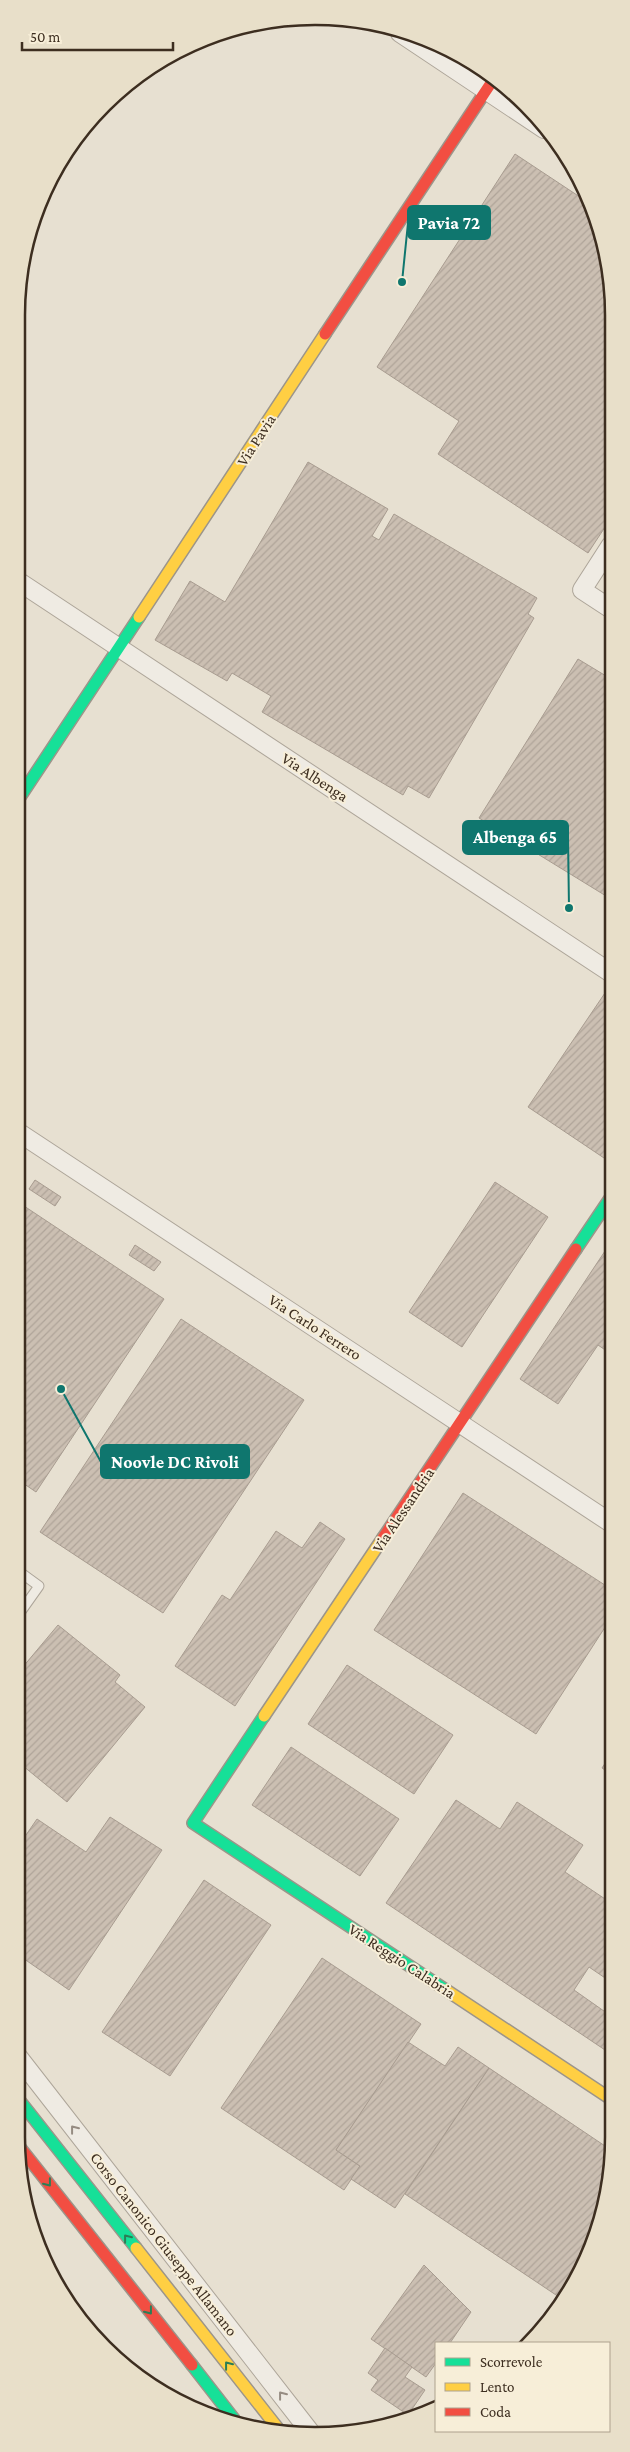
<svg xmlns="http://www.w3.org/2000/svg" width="630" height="2452" font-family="'Crimson Pro',serif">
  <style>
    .building { fill: url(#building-hatch); stroke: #a89c90 }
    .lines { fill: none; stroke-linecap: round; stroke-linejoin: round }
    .lane-casing { stroke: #ada599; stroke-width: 11 }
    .street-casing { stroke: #ada599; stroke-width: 20 }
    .fast-casing { stroke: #9c958a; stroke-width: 14 }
    .slow-casing { stroke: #9c958a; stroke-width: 14 }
    .jam-casing { stroke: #9c958a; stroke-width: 14 }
    .lane { stroke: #efebe3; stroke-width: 9 }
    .street { stroke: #efebe3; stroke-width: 18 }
    .fast { stroke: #16e098; stroke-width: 11 }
    .slow { stroke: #ffcf43; stroke-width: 11 }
    .jam { stroke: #f24e42; stroke-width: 11 }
    .oneway { stroke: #968c82 }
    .oneway2 { stroke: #2b7e56 }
    .labels { text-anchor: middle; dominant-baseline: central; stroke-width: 4; stroke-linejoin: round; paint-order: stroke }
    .street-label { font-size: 16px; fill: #3d2e20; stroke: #f7eed8 }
    .rim { fill: none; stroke: #3d2e20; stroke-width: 2.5 }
    .leader { fill: none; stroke: #0f766e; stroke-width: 2 }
    .callout-dot { fill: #0f766e; stroke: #f7eed8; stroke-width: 2 }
    .callout { fill: #0f766e; stroke: #0f766e; stroke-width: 2 }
    .callout-label { font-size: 18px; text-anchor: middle; font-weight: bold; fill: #fff }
  </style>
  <defs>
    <pattern id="building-hatch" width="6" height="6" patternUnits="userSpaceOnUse" patternTransform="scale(1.25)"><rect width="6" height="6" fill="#cbbfb2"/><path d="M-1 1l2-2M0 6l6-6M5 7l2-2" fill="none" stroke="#afa499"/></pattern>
  </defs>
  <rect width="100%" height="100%" fill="#e7e0d1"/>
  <g class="building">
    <polygon points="515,154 589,203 611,276 611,518 588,553 438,454 459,421 377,367"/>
    <polygon points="308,462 388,509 372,536 379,540 394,514 537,598 528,614 534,618 429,798 408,786 403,795 262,712 271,696 232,673 227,681 155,640 190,581 225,602"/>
    <polygon points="578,659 611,679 611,899 479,818"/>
    <polygon points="609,987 611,989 611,1154 607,1160 528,1107"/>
    <polygon points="35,1180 61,1197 55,1206 29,1189"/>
    <polygon points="495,1182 548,1217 462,1347 409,1312"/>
    <polygon points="18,1202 164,1299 36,1492 17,1479"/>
    <polygon points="611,1242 611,1354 598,1345 558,1404 520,1379"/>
    <polygon points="135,1245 161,1262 154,1271 129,1255"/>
    <polygon points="181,1319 304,1400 163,1613 40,1532"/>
    <polygon points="463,1493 611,1589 611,1618 536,1734 374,1630"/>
    <polygon points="320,1522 345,1539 235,1706 175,1666 222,1595 230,1600 276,1531 302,1548"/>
    <polygon points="17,1575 26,1582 17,1593"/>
    <polygon points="58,1625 120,1675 115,1682 145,1707 67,1802 17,1761 17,1674"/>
    <polygon points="347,1665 453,1735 414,1794 308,1724"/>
    <polygon points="291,1747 399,1819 360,1876 252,1805"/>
    <polygon points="611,1754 611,1774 602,1768"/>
    <polygon points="456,1800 500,1829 517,1802 583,1845 565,1872 611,1903 611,1982 589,1967 574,1990 611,2016 611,2054 386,1903"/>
    <polygon points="110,1817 162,1850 69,1990 17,1954 17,1943 22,1935 17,1931 17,1848 37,1819 86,1852"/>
    <polygon points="204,1880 271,1925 170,2076 102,2032"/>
    <polygon points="322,1958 421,2024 336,2150 360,2166 344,2190 221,2108"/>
    <polygon points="408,2042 445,2066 458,2047 489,2068 395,2208 351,2179 360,2166 336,2150"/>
    <polygon points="489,2068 611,2150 611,2176 574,2286 562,2299 405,2194"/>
    <polygon points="424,2265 471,2312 450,2343 436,2343 436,2363 426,2377 371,2339"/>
    <polygon points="385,2348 412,2367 405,2377 425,2390 408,2415 371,2390 378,2380 368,2373"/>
  </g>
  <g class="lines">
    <defs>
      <polyline id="lane" points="17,1617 39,1586 17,1570"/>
      <g id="street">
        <polyline points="400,33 544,129"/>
        <polyline points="18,581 611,973"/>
        <polyline points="611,609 582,590 611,545"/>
        <polyline points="18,1132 611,1523"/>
        <polyline points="16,2054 311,2433"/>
      </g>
      <g id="fast">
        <polyline points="18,800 139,617"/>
        <polyline points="576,1249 611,1197"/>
        <polyline points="264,1716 193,1823 446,1990"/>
        <polyline points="16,2096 136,2248"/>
        <polyline points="192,2365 234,2419"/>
      </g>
      <g id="slow">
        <polyline points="139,617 325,334"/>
        <polyline points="264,1716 383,1538"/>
        <polyline points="446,1990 611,2099"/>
        <polyline points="136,2248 280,2431"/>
      </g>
      <g id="jam">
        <polyline points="325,334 493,80"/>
        <polyline points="383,1538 576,1249"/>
        <polyline points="18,2145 192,2365"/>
      </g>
    </defs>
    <use href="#lane" class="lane-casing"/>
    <use href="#street" class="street-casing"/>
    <use href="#fast" class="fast-casing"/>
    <use href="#slow" class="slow-casing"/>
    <use href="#jam" class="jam-casing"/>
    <use href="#lane" class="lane"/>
    <use href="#street" class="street"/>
    <use href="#fast" class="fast"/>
    <use href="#slow" class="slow"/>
    <use href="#jam" class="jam"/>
  </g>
  <defs><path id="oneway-chevron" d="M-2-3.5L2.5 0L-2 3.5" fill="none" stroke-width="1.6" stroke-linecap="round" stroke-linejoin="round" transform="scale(1.25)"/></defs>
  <g class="oneway">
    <use href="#oneway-chevron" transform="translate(74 2129) rotate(-128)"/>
    <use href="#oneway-chevron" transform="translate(282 2395) rotate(-128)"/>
  </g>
  <g class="oneway2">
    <use href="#oneway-chevron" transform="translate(48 2183) rotate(52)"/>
    <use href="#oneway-chevron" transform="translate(127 2238) rotate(-128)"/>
    <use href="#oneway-chevron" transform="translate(149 2311) rotate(52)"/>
    <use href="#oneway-chevron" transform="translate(228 2365) rotate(-128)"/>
  </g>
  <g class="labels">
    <g class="street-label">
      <text transform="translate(256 440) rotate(-57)">Via Pavia</text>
      <text transform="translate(315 777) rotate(33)">Via Albenga</text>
      <text transform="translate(315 1327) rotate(33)">Via Carlo Ferrero</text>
      <text transform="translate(403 1510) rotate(-56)">Via Alessandria</text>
      <text transform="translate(402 1961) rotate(33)">Via Reggio Calabria</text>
      <text transform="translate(164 2244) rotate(52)">Corso Canonico Giuseppe Allamano</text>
    </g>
  </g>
  <path d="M0 0H630V2452H0ZM315 25H315A290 290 0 0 1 605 315V2137A290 290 0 0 1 315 2427H315A290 290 0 0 1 25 2137V315A290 290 0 0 1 315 25Z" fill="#e8dfc9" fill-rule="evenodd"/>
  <path class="rim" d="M315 25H315A290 290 0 0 1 605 315V2137A290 290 0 0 1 315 2427H315A290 290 0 0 1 25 2137V315A290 290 0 0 1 315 25Z"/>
  <path class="leader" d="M402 282L408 223M569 908L568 837M61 1389L101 1462"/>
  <g class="callout-dot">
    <circle cx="402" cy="282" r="5"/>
    <circle cx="569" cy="908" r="5"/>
    <circle cx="61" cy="1389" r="5"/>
  </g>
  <g class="callout">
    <rect x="408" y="206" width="82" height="33" rx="5"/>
    <rect x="463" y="821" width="105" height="33" rx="5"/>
    <rect x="101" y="1445" width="148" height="33" rx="5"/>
  </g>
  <g class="callout-label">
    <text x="449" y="229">Pavia 72</text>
    <text x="515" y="843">Albenga 65</text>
    <text x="175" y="1468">Noovle DC Rivoli</text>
  </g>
  <rect x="435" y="2342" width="175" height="90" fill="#f7eed8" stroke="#ada18e"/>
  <rect x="445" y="2358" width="25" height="8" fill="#16e098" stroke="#ada18e"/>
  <text x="480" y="2367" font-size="15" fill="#3d2e20">Scorrevole</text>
  <rect x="445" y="2383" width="25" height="8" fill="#ffcf43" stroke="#ada18e"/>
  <text x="480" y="2392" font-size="15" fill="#3d2e20">Lento</text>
  <rect x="445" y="2408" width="25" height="8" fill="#f24e42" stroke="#ada18e"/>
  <text x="480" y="2417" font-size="15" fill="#3d2e20">Coda</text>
  <path d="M22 42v8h151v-8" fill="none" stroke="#3d2e20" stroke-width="2.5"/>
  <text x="30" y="42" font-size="15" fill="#3d2e20" stroke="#f7eed8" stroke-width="4" paint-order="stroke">50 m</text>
</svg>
